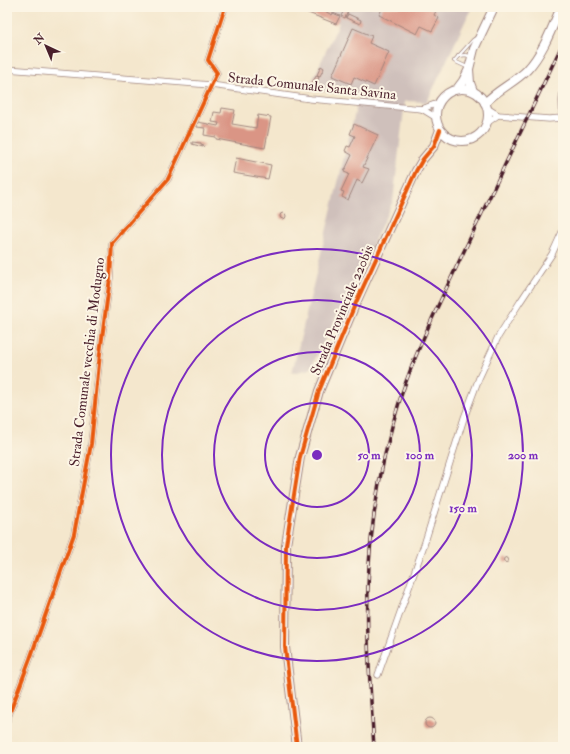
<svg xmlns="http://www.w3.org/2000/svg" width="570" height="754" font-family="'IM FELL Double Pica',serif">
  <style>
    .industrial { fill: #cfc0bb }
    .building { fill: #da9585 }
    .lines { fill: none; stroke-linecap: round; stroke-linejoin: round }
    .lane-casing { stroke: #9f837c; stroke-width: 4 }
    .street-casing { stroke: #9f837c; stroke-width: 7 }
    .secondary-casing { stroke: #9f837c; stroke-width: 10 }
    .lane { stroke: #fff; stroke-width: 2.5 }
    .street { stroke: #fff; stroke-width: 5.5 }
    .secondary { stroke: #fff; stroke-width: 8 }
    .rail-casing { stroke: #4a1f2b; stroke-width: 3.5 }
    .rail { stroke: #fcf5e5; stroke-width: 2; stroke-dasharray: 6; stroke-linecap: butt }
    .cycleway-casing { stroke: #fcf5e5; stroke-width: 6 }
    .cycleway { stroke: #e8590c; stroke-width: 4 }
    .ring { fill: none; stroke: #7b2cbf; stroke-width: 2 }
    .labels { text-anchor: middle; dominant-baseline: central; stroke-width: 4; stroke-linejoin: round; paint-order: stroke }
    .street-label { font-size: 14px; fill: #4a1f2b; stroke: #fcf5e5 }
    .centre { fill: #7b2cbf; stroke: #fcf5e5; stroke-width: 2 }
    .ring-label { font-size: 12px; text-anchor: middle; font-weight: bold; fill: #7b2cbf; stroke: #fcf5e5; stroke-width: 4; stroke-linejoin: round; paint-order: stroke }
  </style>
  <rect width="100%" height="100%" fill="#fcf5e5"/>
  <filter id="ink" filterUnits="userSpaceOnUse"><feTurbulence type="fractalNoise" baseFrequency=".025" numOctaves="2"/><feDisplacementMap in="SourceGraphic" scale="8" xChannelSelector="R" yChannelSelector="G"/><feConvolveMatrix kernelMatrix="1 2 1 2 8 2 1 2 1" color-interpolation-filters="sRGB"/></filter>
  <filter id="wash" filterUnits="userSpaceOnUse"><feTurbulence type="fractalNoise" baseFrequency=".012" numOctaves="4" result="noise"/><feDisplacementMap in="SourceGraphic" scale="16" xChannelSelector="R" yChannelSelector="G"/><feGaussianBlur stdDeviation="0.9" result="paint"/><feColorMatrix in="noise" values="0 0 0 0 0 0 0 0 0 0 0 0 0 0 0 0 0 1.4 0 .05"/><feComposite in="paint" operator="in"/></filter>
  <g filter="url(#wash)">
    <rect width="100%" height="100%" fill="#f4e7cd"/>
    <polygon class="industrial" points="295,7 472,7 427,102 405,101 393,201 367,256 310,369 292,373 359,96 308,90 339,23"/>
    <g id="blocks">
      <g class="building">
        <polygon points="293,7 317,7 332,15 333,13 340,16 336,24"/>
        <polygon points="383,7 427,7 436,11 434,15 439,18 432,31 421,26 417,34 379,15"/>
        <polygon points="344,10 348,11 345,18 341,16"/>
        <polygon points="348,14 361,20 360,24 346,18"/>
        <polygon points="353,28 372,36 369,43 389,52 374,86 354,77 351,84 332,76"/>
        <polygon points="321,66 324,68 320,76 317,75"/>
        <polygon points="316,76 319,77 317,83 313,82"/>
        <polygon points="222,108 235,110 232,124 256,128 258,115 271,117 265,148 216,139 216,137 204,135 205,128 197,127 198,122 218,126 219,123 212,122 214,112 221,113"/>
        <polygon points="354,124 378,135 363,167 369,169 362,183 357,180 348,200 342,197 344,192 341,191 349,174 344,172 352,155 345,151 347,146 350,147 355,136 350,134"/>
        <polygon points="192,142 201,143 201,144 204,145 203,147 192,144"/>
        <polygon points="236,158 271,165 268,179 233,173"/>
        <circle cx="283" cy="216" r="3"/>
        <circle cx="506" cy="560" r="2.5"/>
        <circle cx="430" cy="723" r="5"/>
      </g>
    </g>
  </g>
  <g filter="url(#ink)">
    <use href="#blocks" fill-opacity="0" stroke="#9f837c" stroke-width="1"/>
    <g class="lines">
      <defs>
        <g id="lane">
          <polyline points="458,56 466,55 471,57"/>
          <polyline points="467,67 454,61 473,40 476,38"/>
        </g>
        <g id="street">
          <polyline points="7,69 211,85 311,99 422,109 438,103"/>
          <polyline points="563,87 562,101 563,125"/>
          <polyline points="487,108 498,115 549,119 562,118"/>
          <polyline points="422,109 435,117"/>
          <polyline points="487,123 498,115"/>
          <polyline points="378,675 424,545 464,418 479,378 498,337 520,302 552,254 563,230"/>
          <polyline points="7,720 30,659 74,534 91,444 100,353 110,278 112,243 168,179 217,73 208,60 225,7"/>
        </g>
        <g id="secondary">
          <polyline points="469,69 470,83 473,91"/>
          <circle cx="462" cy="115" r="26"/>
          <polyline points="457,89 463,81 469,69 474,49 494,7"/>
          <path d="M485,103c12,-13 29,-20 42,-33 16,-17 25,-42 34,-63"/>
          <polyline points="297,747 285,647 286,545 300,457 319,391 354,307 416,171 423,159 434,146 440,130"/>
        </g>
      </defs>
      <use href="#lane" class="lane-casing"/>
      <use href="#street" class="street-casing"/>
      <use href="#secondary" class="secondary-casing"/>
      <use href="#lane" class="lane"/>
      <use href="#street" class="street"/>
      <use href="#secondary" class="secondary"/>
      <defs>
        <path id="rail" d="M374,747c-5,-75 -11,-149 -1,-224 5,-43 15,-86 28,-127 19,-57 47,-110 72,-164 30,-63 60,-126 90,-189"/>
      </defs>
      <use href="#rail" class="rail-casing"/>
      <use href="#rail" class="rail"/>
      <defs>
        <g id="cycleway">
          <polyline points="7,720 30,659 74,534 91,444 100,353 110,278 112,243 168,179 217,73 208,60 225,7"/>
          <polyline points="297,747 285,647 286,545 300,457 319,391 354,307 416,171 423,159 434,146 440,130"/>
        </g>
      </defs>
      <use href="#cycleway" class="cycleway-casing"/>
      <use href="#cycleway" class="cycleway"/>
    </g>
  </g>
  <g class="ring">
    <circle cx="317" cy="455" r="52"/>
    <circle cx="317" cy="455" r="103"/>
    <circle cx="317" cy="455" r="155"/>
    <circle cx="317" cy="455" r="206"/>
  </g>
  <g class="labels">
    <g class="street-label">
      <text transform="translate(312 86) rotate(6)">Strada Comunale Santa Savina</text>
      <text transform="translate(342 310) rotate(-67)">Strada Provinciale 220bis</text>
      <text transform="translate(87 362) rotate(-83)">Strada Comunale vecchia di Modugno</text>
    </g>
  </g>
  <circle cx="317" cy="455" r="6" class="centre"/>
  <g class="ring-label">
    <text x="369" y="459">50 m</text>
    <text x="420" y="459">100 m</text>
    <text x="523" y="459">200 m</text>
    <text x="463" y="512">150 m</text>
  </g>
  <rect width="570" height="754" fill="none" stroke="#fcf5e5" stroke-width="24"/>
  <g transform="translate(46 46) rotate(316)" stroke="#fcf5e5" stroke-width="3" paint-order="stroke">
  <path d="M0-3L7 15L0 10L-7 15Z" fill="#4a1f2b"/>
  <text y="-6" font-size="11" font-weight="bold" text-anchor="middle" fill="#4a1f2b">N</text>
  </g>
</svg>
